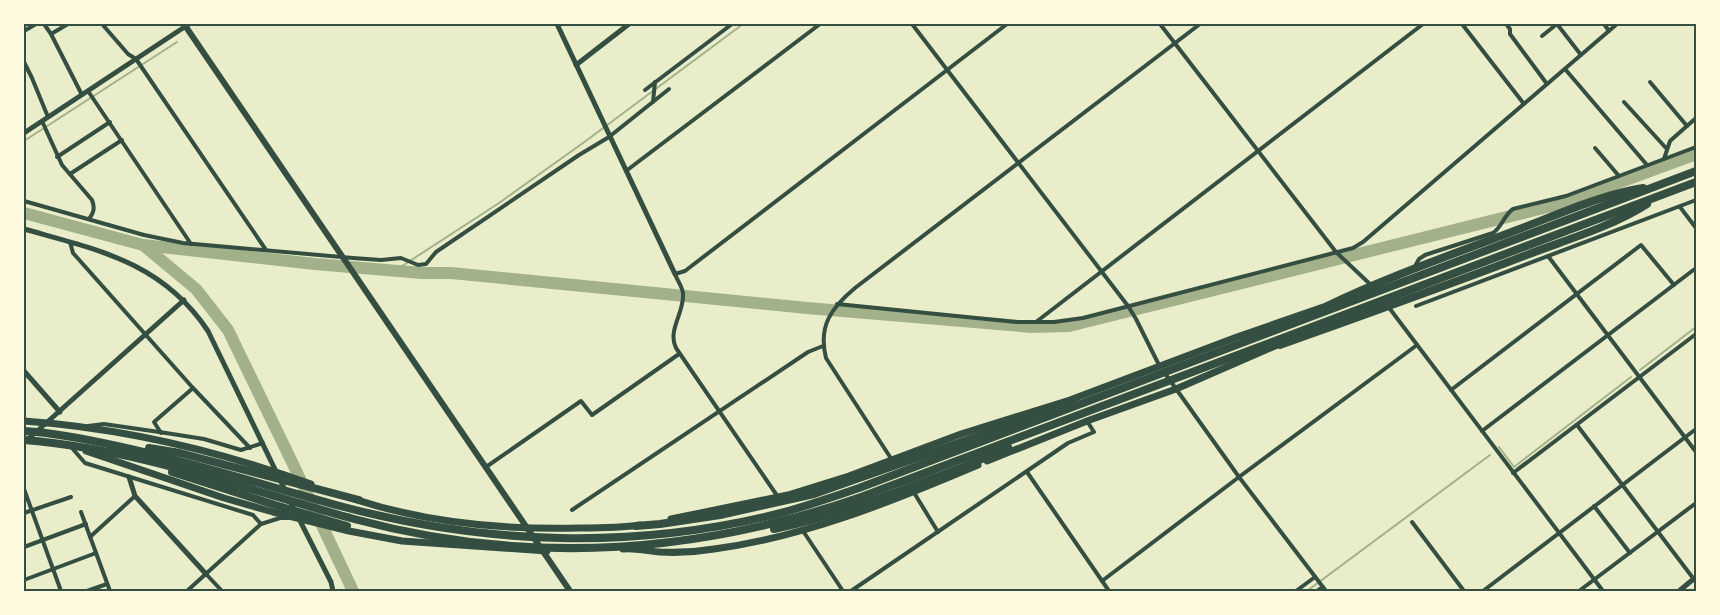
<svg xmlns="http://www.w3.org/2000/svg" width="1720" height="615" font-family="Poppins,sans-serif">
  <style>
    .lines { fill: none; stroke-linecap: round; stroke-linejoin: round }
    .stream { stroke: #a3b18a; stroke-width: 2 }
    .river { stroke: #a3b18a; stroke-width: 12 }
    .minor { stroke: #344e41; stroke-width: 4 }
    .tertiary { stroke: #344e41; stroke-width: 5 }
    .primary { stroke: #344e41; stroke-width: 6 }
    .trunk { stroke: #344e41; stroke-width: 7 }
    .motorway { stroke: #344e41; stroke-width: 8 }
    .neatline { fill: none; stroke: #344e41; stroke-width: 2 }
  </style>
  <rect width="100%" height="100%" fill="#e9edc9"/>
  <g class="lines">
    <g class="stream">
      <polyline points="204,24 205,24"/>
      <polyline points="24,141 177,42"/>
      <polyline points="396,270 499,203 583,143 743,24"/>
      <polyline points="1640,370 1696,327"/>
      <polyline points="1499,447 1514,467 1631,377"/>
      <polyline points="1307,591 1490,455"/>
    </g>
    <g class="river">
      <polyline points="24,213 143,245 196,289 228,330 292,462 353,591"/>
      <polyline points="143,245 315,264 422,273 451,273 807,308 1032,327 1069,326 1563,203 1696,154"/>
    </g>
    <g class="minor">
      <polyline points="44,24 51,34 82,95"/>
      <polyline points="102,24 128,54 136,59 266,250"/>
      <polyline points="912,24 1128,306 1136,319 1160,367"/>
      <polyline points="1160,24 1336,252 1372,286"/>
      <polyline points="1462,24 1524,104"/>
      <polyline points="1506,24 1510,29 1510,34 1547,84"/>
      <polyline points="1557,24 1581,55"/>
      <polyline points="1604,24 1609,31"/>
      <polyline points="24,31 36,24"/>
      <polyline points="51,34 68,24"/>
      <polyline points="1542,36 1557,24"/>
      <polyline points="24,62 32,78 48,117"/>
      <polyline points="1565,69 1647,165"/>
      <polyline points="1650,82 1687,126"/>
      <polyline points="645,90 732,24"/>
      <polyline points="88,91 191,244"/>
      <polyline points="653,102 655,82"/>
      <polyline points="1624,102 1666,148"/>
      <path d="M42,121l20,44 30,35c3,8 2,12 -3,19"/>
      <polyline points="1595,148 1619,176"/>
      <polyline points="57,157 110,122"/>
      <polyline points="1664,159 1670,141 1696,118"/>
      <polyline points="626,171 820,24"/>
      <polyline points="70,174 122,140"/>
      <polyline points="24,201 144,235 183,243 353,258 381,260 401,258 418,265 426,264 436,252 579,155 609,137 669,89"/>
      <polyline points="1680,207 1696,228"/>
      <polyline points="70,242 73,253 193,388 250,448"/>
      <polyline points="1548,256 1696,452"/>
      <path d="M1414,268l5,-9 6,-4 68,-22c9,-6 11,-18 20,-24l53,-13 130,-49"/>
      <polyline points="837,304 1016,322 1054,322 1083,318 1353,248 1363,242 1617,24"/>
      <polyline points="1387,305 1603,591"/>
      <polyline points="1416,306 1696,200"/>
      <polyline points="1036,322 1423,24"/>
      <polyline points="1164,372 1239,477 1326,591"/>
      <polyline points="1451,390 1641,245 1674,285"/>
      <polyline points="1577,425 1696,582"/>
      <polyline points="88,426 104,424 166,433 204,439 241,450 263,443"/>
      <polyline points="1482,431 1696,268"/>
      <polyline points="161,433 154,422 193,388"/>
      <polyline points="72,448 85,463 253,515 261,524 280,518 288,518"/>
      <path d="M892,460l-66,-102c-8,-32 5,-50 29,-70l345,-264"/>
      <polyline points="486,467 581,401 592,415 679,354"/>
      <polyline points="1027,472 1109,591"/>
      <polyline points="1513,473 1696,334"/>
      <polyline points="24,489 61,591"/>
      <polyline points="913,491 938,532"/>
      <path d="M778,497l-102,-149c-9,-18 9,-36 7,-55 -1,-7 -6,-13 -8,-19l10,-3 322,-247"/>
      <polyline points="1594,506 1630,553"/>
      <polyline points="572,510 808,352 823,346"/>
      <polyline points="81,512 110,591"/>
      <polyline points="24,513 71,497"/>
      <polyline points="1412,522 1464,591"/>
      <polyline points="803,531 843,591"/>
      <polyline points="90,537 135,496"/>
      <polyline points="24,547 86,524"/>
      <polyline points="206,574 222,591"/>
      <polyline points="24,580 96,553"/>
      <polyline points="1102,581 1239,477 1417,345"/>
      <polyline points="87,591 107,584"/>
      <polyline points="187,591 261,524"/>
      <polyline points="851,591 1068,443 1094,432 1087,421"/>
      <polyline points="1296,591 1315,577"/>
      <polyline points="1317,591 1323,587"/>
      <polyline points="1483,591 1696,429"/>
      <polyline points="1579,591 1696,503"/>
    </g>
    <g class="tertiary">
      <polyline points="557,24 675,274"/>
      <polyline points="576,65 629,24"/>
      <polyline points="24,133 189,24"/>
      <path d="M24,229c74,21 138,33 184,102l78,161"/>
      <polyline points="24,371 60,412"/>
      <polyline points="26,441 184,300"/>
      <polyline points="129,477 135,496 206,574"/>
      <polyline points="289,499 331,582 333,591"/>
      <polyline points="1679,591 1696,577"/>
    </g>
    <polyline class="primary" points="184,24 570,591"/>
    <g class="trunk">
      <path d="M24,421c98,7 195,30 287,63"/>
      <polyline points="86,451 224,498 273,512 349,531 402,541 547,551"/>
      <polyline points="987,461 1087,421 1176,389 1284,342"/>
      <path d="M354,499c73,24 150,31 226,29 20,0 41,0 60,-3"/>
      <polyline points="671,519 788,495 849,476 961,434 1070,400 1237,337 1332,304"/>
      <path d="M623,549c12,-1 25,2 37,3 18,1 36,0 54,-3 91,-12 179,-48 264,-84"/>
    </g>
    <g class="motorway">
      <path d="M1327,306c60,-29 124,-51 187,-75 41,-15 85,-36 129,-43"/>
      <path d="M1280,345c81,-29 163,-58 244,-89 41,-16 85,-28 123,-52"/>
      <path d="M24,431c31,2 62,8 93,15 75,16 149,40 223,60 145,39 295,44 441,7 26,-7 52,-16 78,-25l837,-317"/>
      <path d="M24,440c114,9 220,49 330,79 170,46 341,36 507,-22l835,-315"/>
      <polyline points="149,448 180,453 359,500"/>
      <polyline points="172,472 275,505 347,526"/>
      <polyline points="636,526 660,524 720,515 814,494 1075,402"/>
      <path d="M774,529c50,-10 98,-27 146,-46 30,-11 59,-21 88,-36"/>
    </g>
  </g>
  <rect width="1720" height="615" fill="none" stroke="#fefae0" stroke-width="50"/>
  <rect x="25" y="25" width="1670" height="565" class="neatline"/>
</svg>
